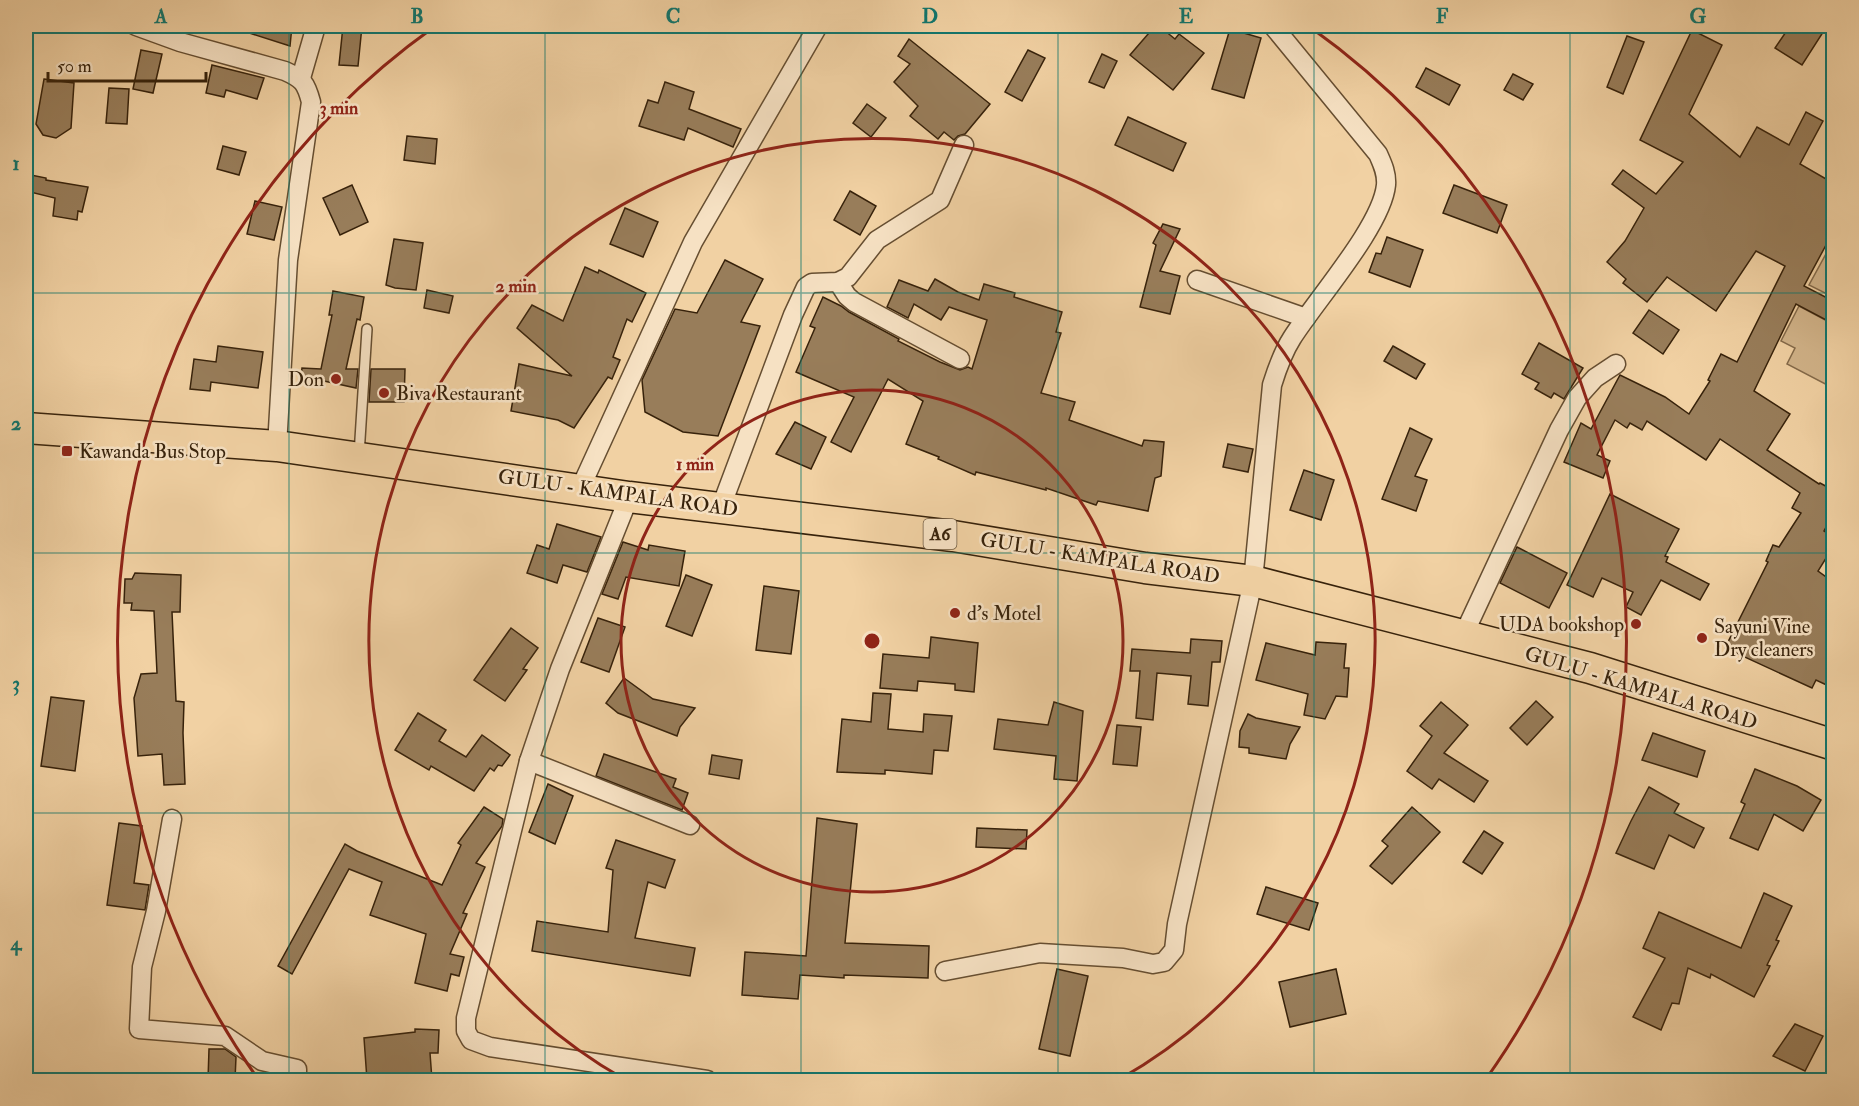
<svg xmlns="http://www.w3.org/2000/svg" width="1859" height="1106" font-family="'IM FELL Double Pica',serif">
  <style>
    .green { fill: #d1b389; stroke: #846a4a; stroke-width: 1.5 }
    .building { fill: #987d5a; stroke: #37220b; stroke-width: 1.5 }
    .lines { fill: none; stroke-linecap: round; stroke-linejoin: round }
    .service-casing { stroke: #664e31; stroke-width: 12 }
    .minor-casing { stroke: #664e31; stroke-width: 21 }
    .primary-casing { stroke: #37220b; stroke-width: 33 }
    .service { stroke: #f6e1c3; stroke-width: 9 }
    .minor { stroke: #f6e1c3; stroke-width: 18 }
    .primary { stroke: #f1d1a3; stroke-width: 30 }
    .grid { fill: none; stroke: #0f766e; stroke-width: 1.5; stroke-opacity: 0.55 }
    .ring { fill: none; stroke: #8f2418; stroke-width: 3 }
    .poi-dot { fill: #8f2418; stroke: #f6e1c3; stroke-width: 2 }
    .labels { text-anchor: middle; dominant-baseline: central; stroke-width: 5; stroke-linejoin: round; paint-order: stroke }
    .shield { fill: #f6e1c3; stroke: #705b42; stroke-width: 1.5 }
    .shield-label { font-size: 18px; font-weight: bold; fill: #37220b }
    .poi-label { font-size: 20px; fill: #37220b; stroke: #f6e1c3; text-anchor: start }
    .street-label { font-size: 20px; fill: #37220b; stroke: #f6e1c3 }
    .centre { fill: #8f2418; stroke: #f6e1c3; stroke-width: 3 }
    .ring-label { font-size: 18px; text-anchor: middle; font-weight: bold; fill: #8f2418; stroke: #f6e1c3; stroke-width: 5; stroke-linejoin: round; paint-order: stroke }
    .neatline { fill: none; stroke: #0f766e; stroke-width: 2 }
    .grid-label { font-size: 20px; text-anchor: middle; font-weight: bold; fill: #0f766e }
  </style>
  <rect width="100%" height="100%" fill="#f1d1a3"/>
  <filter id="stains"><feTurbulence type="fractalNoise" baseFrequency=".00333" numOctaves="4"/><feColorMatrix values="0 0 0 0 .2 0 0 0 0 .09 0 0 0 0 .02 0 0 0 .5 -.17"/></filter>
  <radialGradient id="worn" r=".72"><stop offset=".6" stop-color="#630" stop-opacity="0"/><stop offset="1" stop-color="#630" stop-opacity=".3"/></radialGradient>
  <g class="green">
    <polygon points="1833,241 1834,297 1833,297 1809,285"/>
    <polygon points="1799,306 1827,321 1833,310 1833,388 1787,364 1795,348 1781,341"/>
  </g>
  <g class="building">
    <polygon points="237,26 292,26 290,46 237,29"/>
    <polygon points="343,26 362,26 358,66 339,65"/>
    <polygon points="1155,26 1159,26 1175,39 1179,34 1204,53 1173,90 1130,55"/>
    <polygon points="1790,26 1827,26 1802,65 1775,48"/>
    <polygon points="1230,29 1261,38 1244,98 1212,89"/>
    <polygon points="1692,30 1722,45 1689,114 1740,157 1757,127 1789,145 1806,112 1823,121 1800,164 1833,183 1833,232 1804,286 1833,301 1833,312 1828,321 1796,304 1754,391 1790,414 1767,450 1819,484 1820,483 1833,490 1833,514 1824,531 1833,537 1833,547 1818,571 1833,582 1833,688 1816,680 1812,688 1725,648 1768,562 1766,561 1773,545 1779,547 1801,513 1792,508 1800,493 1720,439 1706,460 1647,421 1642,430 1630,423 1627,428 1615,420 1597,455 1610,461 1603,478 1564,462 1581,423 1591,429 1620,375 1665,397 1689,414 1710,381 1708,380 1721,354 1737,362 1785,266 1756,251 1716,311 1667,277 1647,302 1623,283 1626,279 1607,262 1625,241 1644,208 1612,184 1623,170 1656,194 1683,162 1640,140"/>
    <polygon points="1627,36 1644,42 1623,94 1607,87"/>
    <polygon points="909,39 990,104 965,134 958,136 954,140 944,132 938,139 910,116 918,106 894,82 910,64 898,56"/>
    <polygon points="141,50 162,54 153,93 133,89"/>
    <polygon points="1028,50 1045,58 1022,101 1005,92"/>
    <polygon points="1102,54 1117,61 1104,88 1089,82"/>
    <polygon points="212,65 264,78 257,99 226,90 224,97 206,93"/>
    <polygon points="1426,68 1460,85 1449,105 1416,87"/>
    <polygon points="1513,74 1533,84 1523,100 1504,90"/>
    <polygon points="44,79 74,83 71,128 56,138 43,135 36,124"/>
    <polygon points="665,82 694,92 689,109 741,129 733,147 688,128 684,140 639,126 648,100 658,103"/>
    <polygon points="109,88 129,89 127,124 106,123"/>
    <polygon points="867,104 886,118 871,137 853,123"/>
    <polygon points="1128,117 1186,143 1173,171 1115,145"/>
    <polygon points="407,136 437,139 435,164 404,160"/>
    <polygon points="223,146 246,152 239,175 217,169"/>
    <polygon points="26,174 46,178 46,180 88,187 82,212 78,211 77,220 53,216 55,198 26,191"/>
    <polygon points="352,185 368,222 340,235 323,198"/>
    <polygon points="1454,185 1507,205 1497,233 1443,213"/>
    <polygon points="850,191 876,206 860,235 834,220"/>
    <polygon points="255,201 282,207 274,240 247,234"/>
    <polygon points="625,208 658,222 643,257 610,244"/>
    <polygon points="1163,224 1180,229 1160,271 1180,276 1170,314 1140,307 1156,245 1153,243"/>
    <polygon points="1387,237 1423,250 1410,287 1369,272 1376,253 1381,254"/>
    <polygon points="394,239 423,243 416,290 395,288 386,285"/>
    <polygon points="725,260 763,279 741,322 760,326 718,436 683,432 645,412 642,380 675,309 697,313"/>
    <polygon points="585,267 598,273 599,270 646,293 632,322 627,319 613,357 620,360 612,379 608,377 574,428 558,420 511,411 519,364 572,376 517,328 532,305 563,321"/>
    <polygon points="935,279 958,292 979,300 984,284 1015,293 1014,297 1062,312 1056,332 1061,333 1041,393 1075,402 1069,420 1142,446 1144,440 1164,442 1161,476 1155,478 1148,511 1098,501 1096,505 1046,488 1046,490 976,472 975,475 938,459 939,457 906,444 923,401 888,379 851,452 831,442 854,397 796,372 815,328 810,326 823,297 841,306 849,312 899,339 898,341 940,362 960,370 968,367 972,369 987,320 949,307 941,320 914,304 908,318 887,307 899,280 928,291"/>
    <polygon points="427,290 453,296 449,313 424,308"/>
    <polygon points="333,291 364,297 360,320 357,319 346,369 358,369 356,388 301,376 302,368 321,369 332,315 329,315"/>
    <polygon points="1649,310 1679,330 1663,354 1633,333"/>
    <polygon points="1539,343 1583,368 1564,399 1554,393 1551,398 1535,389 1539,383 1522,374"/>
    <polygon points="218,346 263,352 258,388 211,382 210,391 190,389 194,359 216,362"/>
    <polygon points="1393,346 1425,364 1416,379 1384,361"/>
    <polygon points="371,369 405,369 404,402 369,402"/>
    <polygon points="795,422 826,437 811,469 776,454"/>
    <polygon points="1410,428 1432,439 1415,476 1427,480 1416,511 1382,499"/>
    <polygon points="1228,444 1253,449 1248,472 1223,467"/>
    <polygon points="1304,470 1334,480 1321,520 1290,510"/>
    <polygon points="1610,494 1679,529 1665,556 1668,557 1666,562 1709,584 1700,600 1661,580 1641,615 1626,607 1633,592 1602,578 1593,597 1567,585"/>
    <polygon points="557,524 601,537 587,572 563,565 557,583 527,573 537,545 549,549"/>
    <polygon points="623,542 648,550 649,545 685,551 679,586 626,577 618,599 602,594"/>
    <polygon points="1517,547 1567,573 1549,608 1500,583"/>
    <polygon points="135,573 181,575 180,612 172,612 176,701 184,702 183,733 185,784 164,785 162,754 138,756 134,698 141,674 157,673 154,611 131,610 132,603 124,603 125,579 132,579"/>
    <polygon points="686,575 712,585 692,636 666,626"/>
    <polygon points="764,586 799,591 791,654 756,650"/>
    <polygon points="598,618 625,627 609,672 581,662"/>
    <polygon points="511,628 538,648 523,669 527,670 505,701 474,680"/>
    <polygon points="931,637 978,643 974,692 955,690 955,684 918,681 917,691 880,688 883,654 929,658"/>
    <polygon points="1191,639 1222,641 1220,662 1212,662 1208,706 1188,704 1191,676 1157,673 1153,720 1136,718 1140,671 1130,671 1132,649 1190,653"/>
    <polygon points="1316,642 1346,644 1344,668 1349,668 1347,697 1336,696 1325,719 1304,715 1308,694 1256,680 1266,643 1315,655"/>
    <polygon points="624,678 653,699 695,708 680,727 677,736 618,713 606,703"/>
    <polygon points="873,693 891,694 888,729 923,732 924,714 952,716 948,751 934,750 932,774 885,770 885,774 837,772 842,719 871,722"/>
    <polygon points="51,697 84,701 75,771 41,766"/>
    <polygon points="1536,701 1553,717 1527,745 1510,728"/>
    <polygon points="1054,702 1083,711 1077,781 1054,779 1056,756 994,749 998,719 1048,725"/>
    <polygon points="1441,702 1468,725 1444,753 1488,781 1474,802 1439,779 1432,789 1407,771 1432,736 1420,726"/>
    <polygon points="418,713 446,730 439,741 466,757 482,735 510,755 502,766 498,765 494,771 490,768 474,791 431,766 429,770 395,750"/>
    <polygon points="1248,714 1256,718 1300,727 1290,744 1286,759 1249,753 1249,748 1239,747 1240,731"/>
    <polygon points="1117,725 1141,727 1137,766 1113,764"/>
    <polygon points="1653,733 1705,751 1697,777 1642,760"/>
    <polygon points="604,754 676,779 673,787 688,793 682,810 596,776"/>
    <polygon points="712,755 742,760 739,779 709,774"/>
    <polygon points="1755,769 1797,786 1821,800 1803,831 1774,814 1758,850 1730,838 1745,804 1741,802"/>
    <polygon points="548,784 573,796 555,844 529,832"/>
    <polygon points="1649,787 1679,804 1674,813 1704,828 1694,848 1669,835 1654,869 1616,853 1631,821"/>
    <polygon points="484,807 503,819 502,826 476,863 485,867 463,913 467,914 450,954 464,957 459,976 451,974 447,991 415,983 426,934 370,915 382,882 349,869 292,974 278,966 345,844 357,851 442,885 461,845 458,843"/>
    <polygon points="1412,807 1440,832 1392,884 1370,866 1388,846 1382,841"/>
    <polygon points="817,818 857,824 845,943 929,946 928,978 844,975 844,978 800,975 798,999 742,995 745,952 806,956"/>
    <polygon points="119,823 142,826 134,883 149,885 145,910 107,905"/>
    <polygon points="977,828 1027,830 1026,849 976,847"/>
    <polygon points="1484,831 1503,843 1482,874 1463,862"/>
    <polygon points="616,840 675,860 665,888 648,882 635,938 695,948 690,976 532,951 537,921 608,932 613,870 606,868"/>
    <polygon points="1266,887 1318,903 1309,930 1257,914"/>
    <polygon points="1764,893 1792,906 1776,940 1779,941 1767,965 1770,966 1754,997 1711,974 1710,978 1688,968 1679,1004 1672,1003 1661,1030 1633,1017 1665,958 1643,948 1659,912 1741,948"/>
    <polygon points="1057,969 1088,976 1070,1056 1039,1049"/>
    <polygon points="1336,969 1346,1014 1290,1027 1279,982"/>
    <polygon points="1795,1024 1823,1036 1805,1071 1773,1056"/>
    <polygon points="415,1029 439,1030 438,1053 430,1053 432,1080 367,1080 364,1038 415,1032"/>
    <polygon points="209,1049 225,1049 236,1057 235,1080 208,1080"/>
  </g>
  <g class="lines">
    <defs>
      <polyline id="service" points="359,455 367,329"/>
      <g id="minor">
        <path d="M136,26l44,16 105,29c18,8 21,12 26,31l-23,158 -11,186"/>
        <polyline points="301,78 316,26"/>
        <polyline points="1197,280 1306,318"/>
        <polyline points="838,282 847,296 854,302 960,359"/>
        <polyline points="580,489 693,242 818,26"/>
        <polyline points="629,497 560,669 529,761 466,1018 466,1031 471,1040 490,1047 707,1080"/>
        <polyline points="721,507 793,315 806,287 812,283 838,282 848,277 877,240 940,200 964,145"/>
        <polyline points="1463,636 1559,430 1577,398 1595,378 1616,364"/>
        <polyline points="529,761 690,825"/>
        <polyline points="172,819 156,911 142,967 139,1029 225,1036 262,1061 297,1069 297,1080"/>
        <path d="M945,971l95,-18 83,5 30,6 11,-2 10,-12 3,-26 76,-343 19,-196c5,-16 11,-33 20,-47 24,-38 90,-112 94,-153 1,-12 -4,-22 -8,-31l-105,-128"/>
      </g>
      <polyline id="primary" points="26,428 277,446 629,497 953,536 1145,568 1253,581 1590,668 1834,745"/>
    </defs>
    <use href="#service" class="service-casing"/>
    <use href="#minor" class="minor-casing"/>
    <use href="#primary" class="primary-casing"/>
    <use href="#service" class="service"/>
    <use href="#minor" class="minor"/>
    <use href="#primary" class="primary"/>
  </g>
  <path class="grid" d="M289,26v1054M545,26v1054M801,26v1054M1058,26v1054M1314,26v1054M1570,26v1054M26,293h1808M26,553h1808M26,813h1808"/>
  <g class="ring">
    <circle cx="872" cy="641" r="251"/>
    <path d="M624 1079A503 503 0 1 1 1120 1079"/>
    <path d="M258 1079A754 754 0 0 1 434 27M1310 27A754 754 0 0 1 1486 1079"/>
  </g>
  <g class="poi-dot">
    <circle cx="336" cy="379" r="6"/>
    <circle cx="384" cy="393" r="6"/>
    <rect x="61" y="445" width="12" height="12" rx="3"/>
    <circle cx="955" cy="613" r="6"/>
    <circle cx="1636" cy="624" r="6"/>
    <circle cx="1702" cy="638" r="6"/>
  </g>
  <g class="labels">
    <rect class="shield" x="923.5" y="519" width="33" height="30" rx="4.5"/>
    <g class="shield-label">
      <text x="940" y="534">A6</text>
    </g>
    <g class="poi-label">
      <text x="324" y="379" text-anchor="end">Don</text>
      <text x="396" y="393">Biva Restaurant</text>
      <text x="79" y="451">Kawanda Bus Stop</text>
      <text x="967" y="613">d's Motel</text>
      <text x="1624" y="624" text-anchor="end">UDA bookshop</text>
      <text x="1714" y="626">Sayuni Vine<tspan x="1714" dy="23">Dry cleaners</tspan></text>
    </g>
    <g class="street-label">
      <text transform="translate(618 493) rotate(8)">GULU - KAMPALA ROAD</text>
      <text transform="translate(1100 558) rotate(9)">GULU - KAMPALA ROAD</text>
      <text transform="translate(1641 688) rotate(17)">GULU - KAMPALA ROAD</text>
    </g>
  </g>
  <circle cx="872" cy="641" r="9" class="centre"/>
  <g class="ring-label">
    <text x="339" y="114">3 min</text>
    <text x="516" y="292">2 min</text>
    <text x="695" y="470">1 min</text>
  </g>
  <rect width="1859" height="1106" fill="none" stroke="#f1d1a3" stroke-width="66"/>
  <path d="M48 72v9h158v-9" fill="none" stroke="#37220b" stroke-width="3"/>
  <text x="57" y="72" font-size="18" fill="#37220b" stroke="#f6e1c3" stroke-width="4.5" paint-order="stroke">50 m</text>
  <rect x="33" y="33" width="1793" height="1040" class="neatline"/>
  <g class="grid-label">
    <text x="161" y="23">A</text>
    <text x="417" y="23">B</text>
    <text x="673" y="23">C</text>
    <text x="930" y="23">D</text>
    <text x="1186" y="23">E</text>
    <text x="1442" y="23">F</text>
    <text x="1698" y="23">G</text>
    <text x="16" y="170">1</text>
    <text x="16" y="430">2</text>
    <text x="16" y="690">3</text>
    <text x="16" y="950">4</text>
  </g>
  <rect width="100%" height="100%" filter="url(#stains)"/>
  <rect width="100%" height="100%" fill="url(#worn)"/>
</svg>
